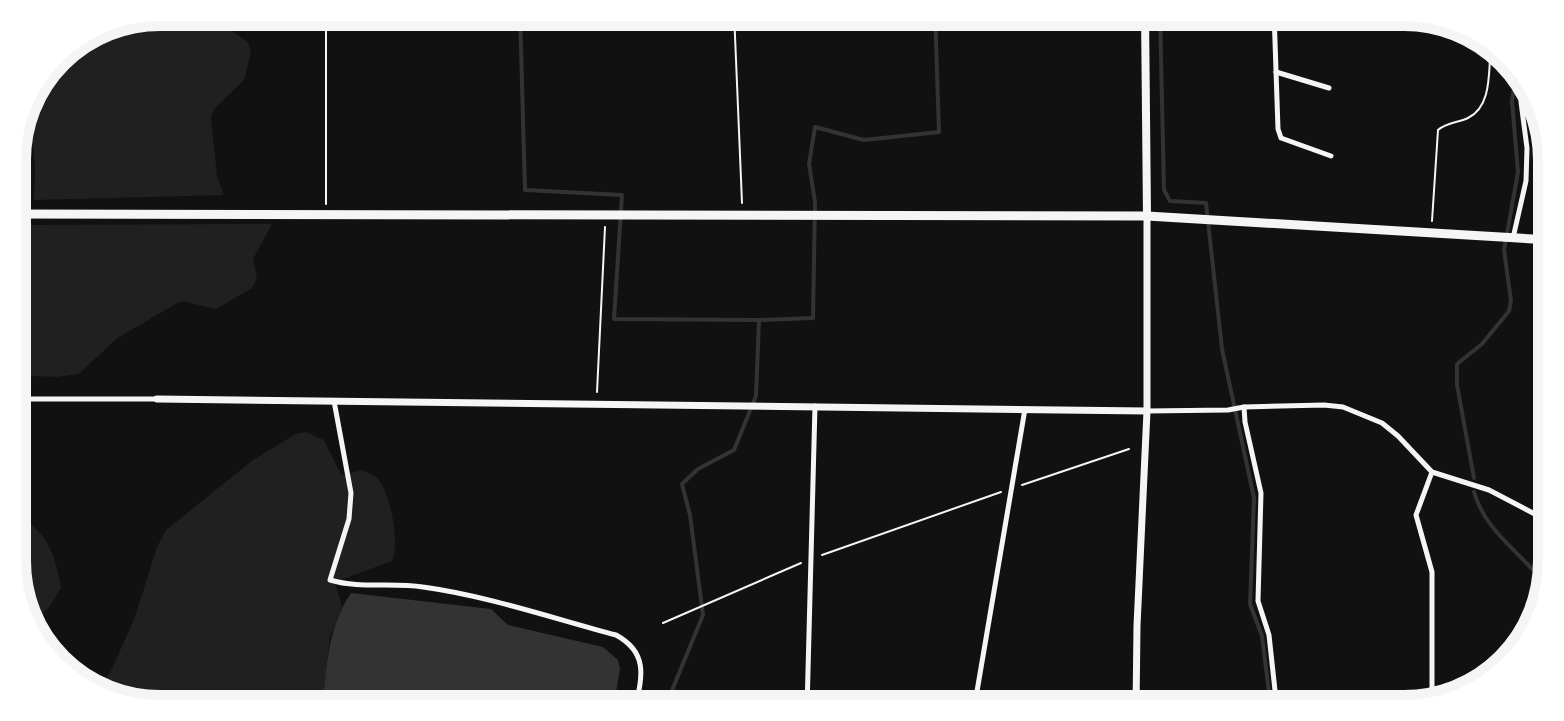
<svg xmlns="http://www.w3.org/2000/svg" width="1564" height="721" font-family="'IBM Plex Sans',sans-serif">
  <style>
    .green { fill: #202020 }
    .water { fill: #333 }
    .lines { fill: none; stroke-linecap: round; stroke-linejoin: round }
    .stream { stroke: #333; stroke-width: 4 }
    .path { stroke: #f5f5f5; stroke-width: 2 }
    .minor { stroke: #f5f5f5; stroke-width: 5 }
    .tertiary { stroke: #f5f5f5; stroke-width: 7 }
    .secondary { stroke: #f5f5f5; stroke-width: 8 }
    .primary { stroke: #f5f5f5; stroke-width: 9 }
    .rim { fill: none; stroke: #f5f5f5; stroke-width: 10 }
  </style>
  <rect width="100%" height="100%" fill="#111"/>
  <g class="green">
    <path d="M160,12h59v4l12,15 17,11 3,9 -7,29 -29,28 -4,9 6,60 7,18 -190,5c1,-24 4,-52 -9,-74l-7,2 9,-33 35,-46z"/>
    <polygon points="272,224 253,259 257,278 252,288 216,309 182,301 172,306 116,339 79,374 56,377 14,375 13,225"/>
    <path d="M306,432l18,8 17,35 20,-5c5,2 14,5 17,9 13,15 22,65 14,82l-57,21 7,25 -12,30 -8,72c-50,0 -192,9 -228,-18l16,-18 25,-56 22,-70 9,-17 87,-70 43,-26z"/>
    <path d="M14,512c33,21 40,38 47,76l-11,18 -19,20 -16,-36z"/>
  </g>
  <path class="water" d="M351,593l140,16 17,16 95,22 15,13 2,9 -7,40h-291c5,-41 5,-81 29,-116z"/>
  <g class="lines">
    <g class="stream">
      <polyline points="520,12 525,190 622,195 614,319 759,320 756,396 734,450 698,469 682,484 690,515 703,615 666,705 612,695"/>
      <polyline points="1160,12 1164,190 1170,201 1206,203 1222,349 1254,498 1250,604 1262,636 1271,709"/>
      <polyline points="759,320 813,318 815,202 809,164 815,127 864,140 939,132 935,12"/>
      <polyline points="1474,478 1457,385 1457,364 1482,344 1509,311 1511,301 1504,250 1518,172 1512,101 1517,67"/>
      <path d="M1474,492c10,34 35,52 58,77"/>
      <polyline points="1543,574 1549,575"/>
    </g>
    <g class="path">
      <polyline points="326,12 326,204"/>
      <polyline points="734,12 742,203"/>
      <path d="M1432,221l6,-91c9,-8 20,-7 30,-12 25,-12 20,-49 23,-72"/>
      <polyline points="597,392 605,227"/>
      <polyline points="1022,485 1129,449"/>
      <polyline points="822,555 1001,492"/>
      <polyline points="663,623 801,563"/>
    </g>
    <g class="minor">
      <polyline points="1274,12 1278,129 1281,138 1331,156"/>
      <polyline points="1276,72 1329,88"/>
      <polyline points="1513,238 1526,181 1527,148 1521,102 1525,77"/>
      <polyline points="14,399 157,399"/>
      <path d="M334,401l17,92 -2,26 -19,61c30,9 62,2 93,7 65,9 129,31 193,48 33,18 26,42 19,74"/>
      <polyline points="1244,407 1245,422 1261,493 1258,601 1269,635 1277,709"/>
      <polyline points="1147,411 1228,410 1244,407 1324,405 1343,407 1382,423 1398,436 1432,472 1489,490 1552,523"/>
      <polyline points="1432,702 1432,572 1416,515 1432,472"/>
      <polyline points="807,709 815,406"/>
      <polyline points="974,709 1025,409"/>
    </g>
    <g class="tertiary">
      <polyline points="157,399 1147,411"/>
      <polyline points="1136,709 1137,626 1147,411 1147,216"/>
    </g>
    <polyline class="secondary" points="1145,12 1147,216"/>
    <polyline class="primary" points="13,214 1147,216 1551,240"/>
  </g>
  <path d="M0 0H1564V721H0ZM160 26H1404A134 134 0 0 1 1538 160V561A134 134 0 0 1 1404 695H160A134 134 0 0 1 26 561V160A134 134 0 0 1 160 26Z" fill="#fff" fill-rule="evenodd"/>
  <path class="rim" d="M160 26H1404A134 134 0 0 1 1538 160V561A134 134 0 0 1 1404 695H160A134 134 0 0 1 26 561V160A134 134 0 0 1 160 26Z"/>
</svg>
